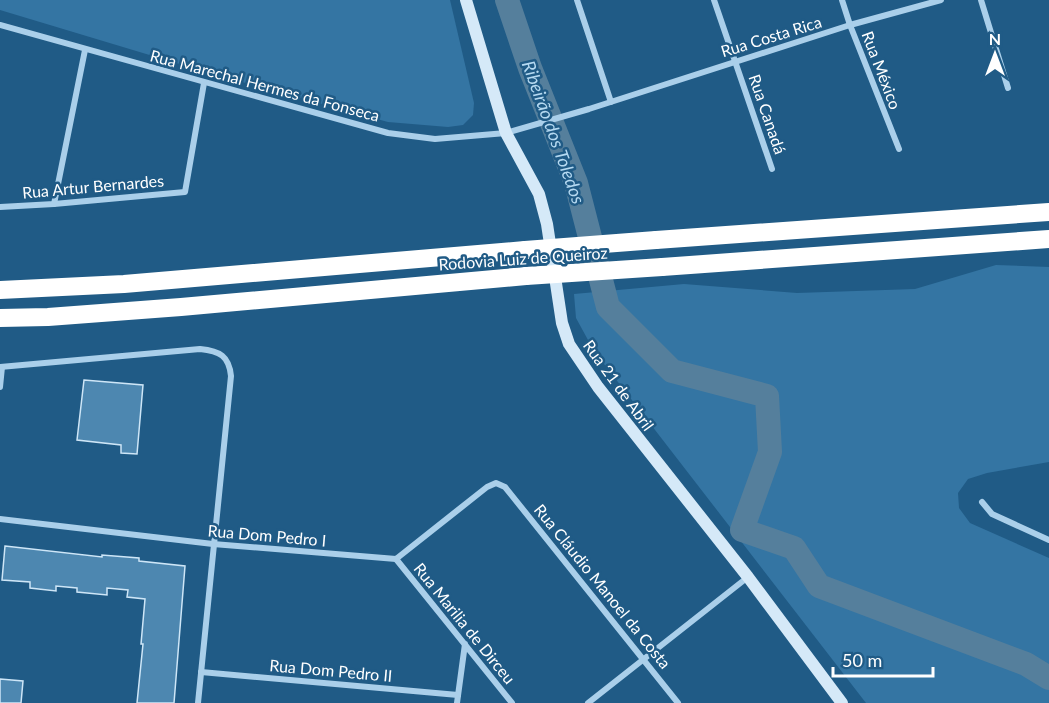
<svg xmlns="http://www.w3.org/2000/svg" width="1049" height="703" font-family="Lato,sans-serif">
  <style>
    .green { fill: #3475a3 }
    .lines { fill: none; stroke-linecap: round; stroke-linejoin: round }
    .river { stroke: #557f9c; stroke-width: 24 }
    .building { fill: #4d87b0; stroke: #cee6f7; stroke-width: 1.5 }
    .street { stroke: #aacfea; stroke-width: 6 }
    .secondary { stroke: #d5e9f8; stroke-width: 12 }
    .highway { stroke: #fff; stroke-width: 18 }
    .highway-bridge { stroke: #fff; stroke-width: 18 }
    .labels { text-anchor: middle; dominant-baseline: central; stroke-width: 5; stroke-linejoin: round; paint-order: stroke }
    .street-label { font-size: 16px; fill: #fff; stroke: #205b86 }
    .water-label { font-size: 18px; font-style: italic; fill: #b5d9f1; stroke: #205b86 }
  </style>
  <rect width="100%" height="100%" fill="#205b86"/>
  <g class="green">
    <polygon points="0,0 450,0 474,103 473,115 463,125 448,127 388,122 206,72 0,10"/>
    <polygon points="996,265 1049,267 1049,462 987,473 968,479 958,493 959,508 970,523 1049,558 1049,703 866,703 594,351 576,318 574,294 684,284 797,293 915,289"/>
  </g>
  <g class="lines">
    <polyline class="river" points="507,0 530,68 576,183 608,307 672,371 767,396 770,452 742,530 794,548 819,586 1026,664 1049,678"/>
  </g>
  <g class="building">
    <polygon points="84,380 143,385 137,454 121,453 121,445 77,440"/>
    <polygon points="5,546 102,557 102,555 139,558 139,561 185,566 174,703 137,703 143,644 141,644 145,599 127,597 128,590 107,588 107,595 77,592 77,588 56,586 56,591 30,588 30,582 2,580"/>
    <polygon points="0,679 23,681 21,703 0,703"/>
  </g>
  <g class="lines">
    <g class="street">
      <polyline points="577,0 611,102"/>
      <polyline points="714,0 772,169"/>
      <polyline points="842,0 850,25 899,149"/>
      <polyline points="981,0 1008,88"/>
      <polyline points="0,25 388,133 435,139 506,133 589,109 850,25 941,0"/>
      <polyline points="54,204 85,50"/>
      <polyline points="0,207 54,204 185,192 204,83"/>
      <path d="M0,367l200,-18c20,2 29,7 31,27l-33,327"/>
      <polyline points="0,387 2,367"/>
      <polyline points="982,502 992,514 1049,540"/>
      <polyline points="0,519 213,544 396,559 487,487 496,483 505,487 678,703"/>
      <polyline points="396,559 512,703"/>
      <polyline points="201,672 458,695"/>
      <polyline points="457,703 465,644"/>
      <polyline points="588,703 748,577"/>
    </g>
    <polyline class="secondary" points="466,0 506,133 539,194 547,224 562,323 569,344 598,387 748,577 842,703"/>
    <g class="highway">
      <polyline points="656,240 1049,212"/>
      <polyline points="662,267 1049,239"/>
      <polyline points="0,290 124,284 525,250"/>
      <polyline points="0,318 48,317 181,307 526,276"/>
    </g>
    <g class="highway-bridge">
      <polyline points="525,250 656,240"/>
      <polyline points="526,276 662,267"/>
    </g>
  </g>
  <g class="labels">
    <g class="street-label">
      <text transform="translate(771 36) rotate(-17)">Rua Costa Rica</text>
      <text transform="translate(882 70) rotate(69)">Rua México</text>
      <text transform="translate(265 85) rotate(15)">Rua Marechal Hermes da Fonseca</text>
      <text transform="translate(768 114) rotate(71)">Rua Canadá</text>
      <text transform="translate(93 186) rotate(-5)">Rua Artur Bernardes</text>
      <text transform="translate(523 258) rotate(-4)">Rodovia Luiz de Queiroz</text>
      <text transform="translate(619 385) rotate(54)">Rua 21 de Abril</text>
      <text transform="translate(267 535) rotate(5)">Rua Dom Pedro I</text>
      <text transform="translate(603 586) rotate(51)">Rua Cláudio Manoel da Costa</text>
      <text transform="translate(465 623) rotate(51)">Rua Marilia de Dirceu</text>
      <text transform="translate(331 670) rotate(5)">Rua Dom Pedro II</text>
    </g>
    <g class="water-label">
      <text transform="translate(554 132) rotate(70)">Ribeirão dos Toledos</text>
    </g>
  </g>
  <g transform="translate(995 54)" stroke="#205b86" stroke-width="4.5" paint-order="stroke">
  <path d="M0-4.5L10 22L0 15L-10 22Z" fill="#ffffff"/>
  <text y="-9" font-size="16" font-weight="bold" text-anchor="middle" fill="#ffffff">N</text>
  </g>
  <path d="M833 667v9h100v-9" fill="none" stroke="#ffffff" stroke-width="3"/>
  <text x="842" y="667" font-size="18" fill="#ffffff" stroke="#205b86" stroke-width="4.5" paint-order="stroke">50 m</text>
</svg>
